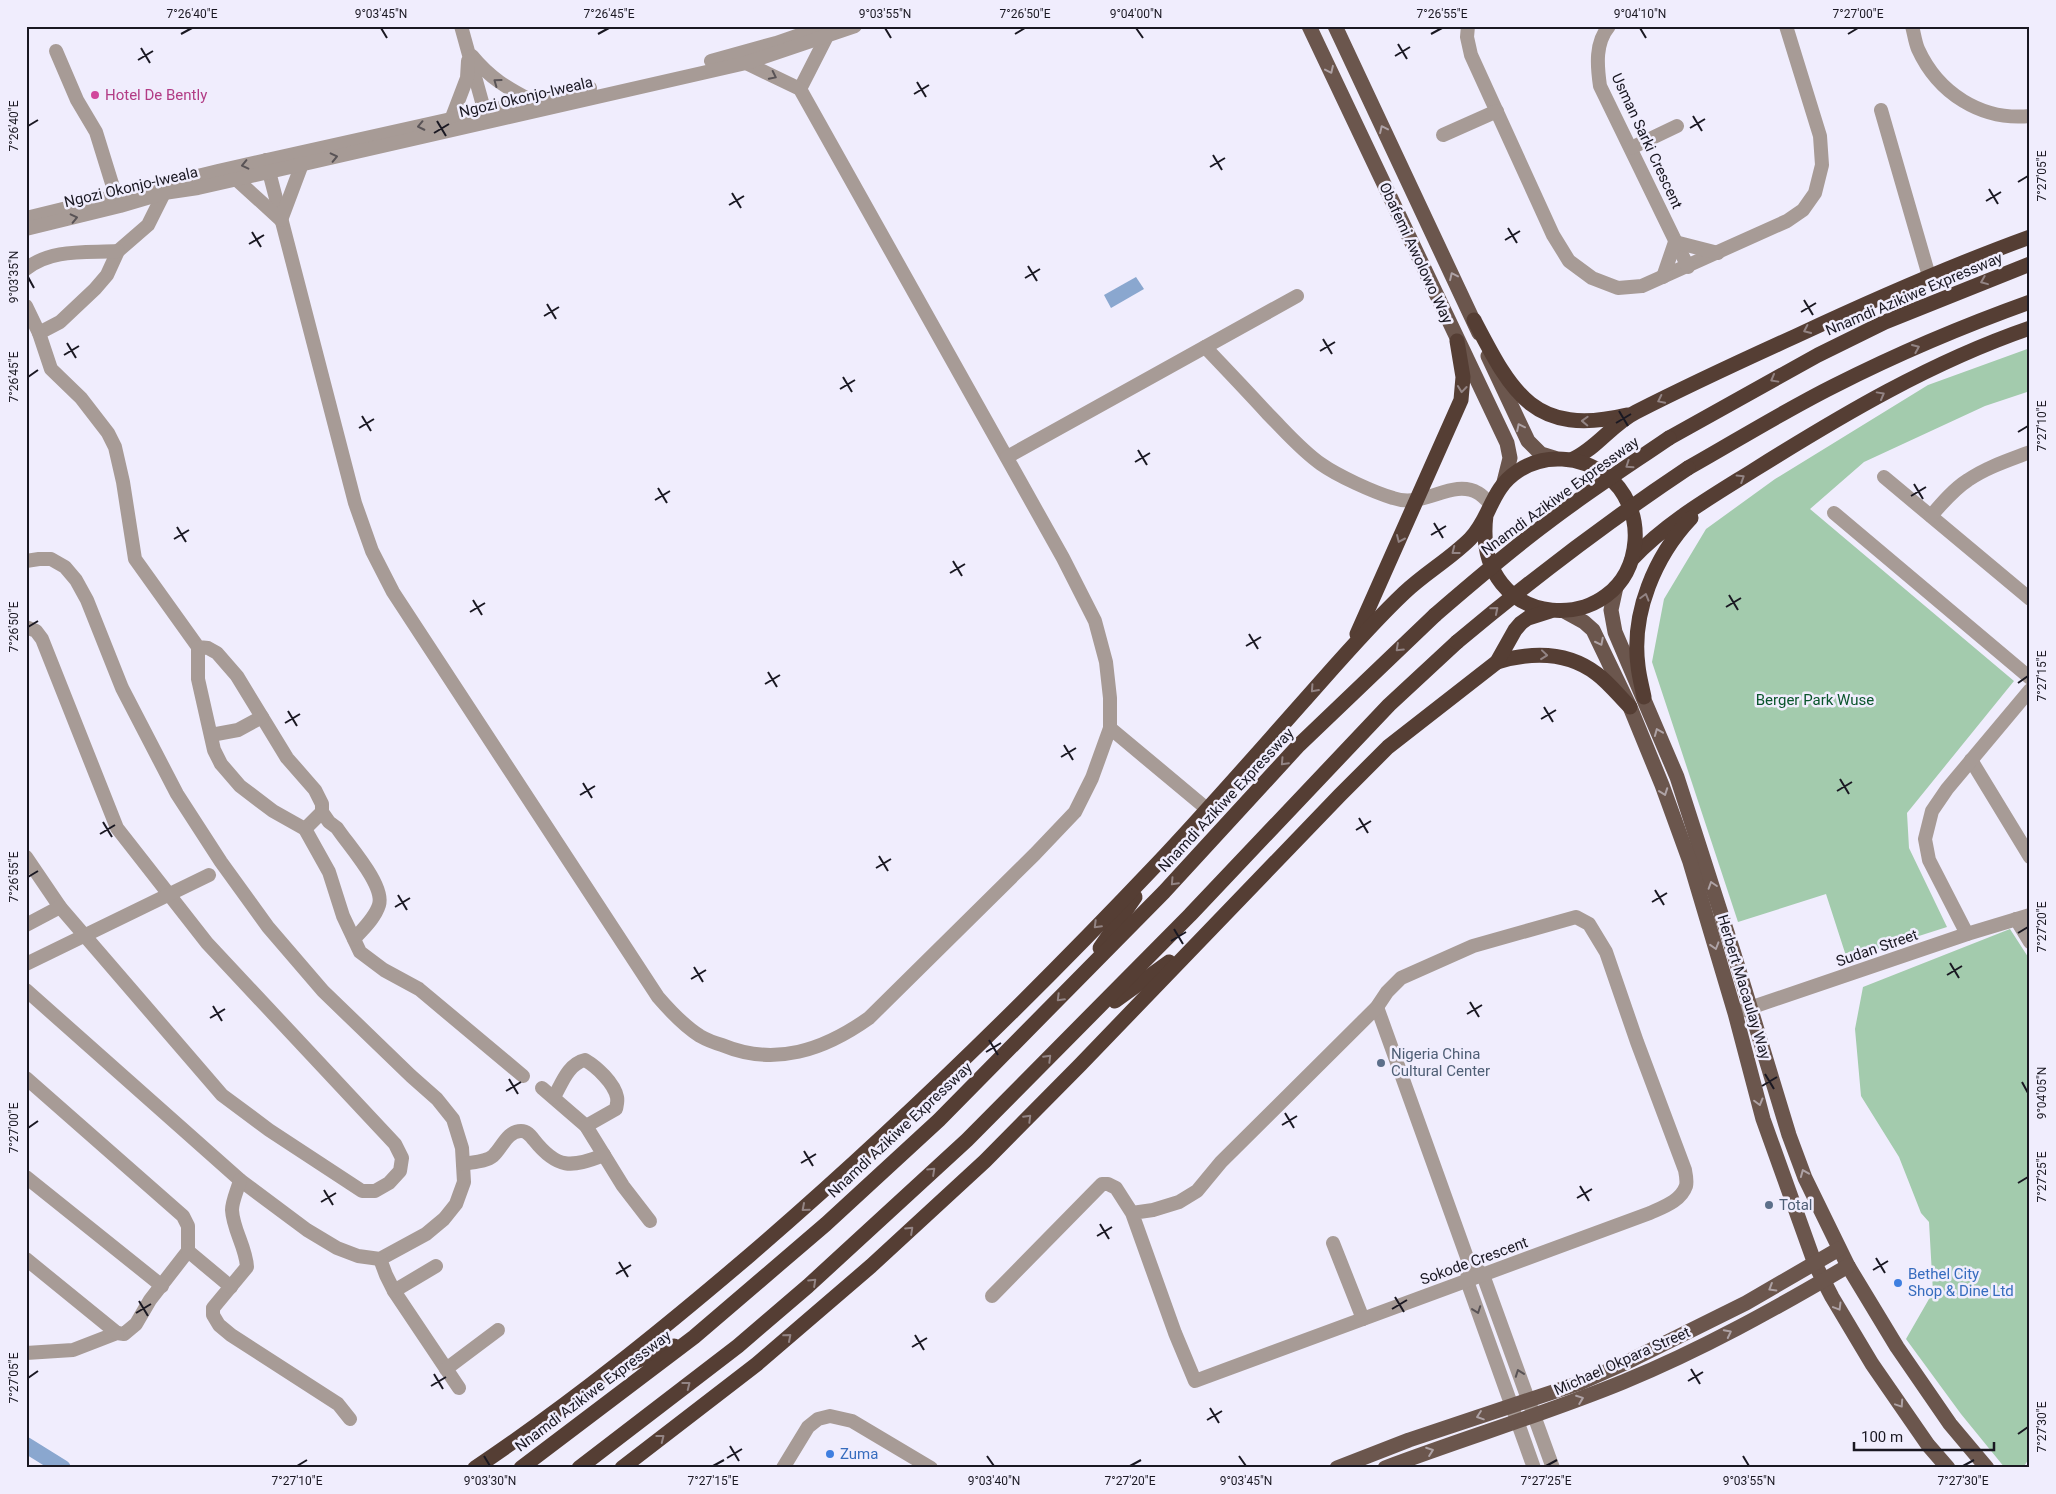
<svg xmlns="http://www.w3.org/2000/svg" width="2056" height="1494" font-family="Roboto,sans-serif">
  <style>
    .green { fill: #a3cbad }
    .water { fill: #8aa7cf }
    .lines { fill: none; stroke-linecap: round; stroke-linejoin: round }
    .river { stroke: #8aa7cf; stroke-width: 16 }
    .minor { stroke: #a79b96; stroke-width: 14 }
    .major { stroke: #6b564d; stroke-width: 15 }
    .highway { stroke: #553e34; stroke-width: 15 }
    .highway-bridge { stroke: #553e34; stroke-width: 15 }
    .oneway { stroke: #aea2a5 }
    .oneway2 { stroke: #595356 }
    .oneway3 { stroke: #938484 }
    .ticks { fill: none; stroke: #1a1822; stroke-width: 2 }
    .hotel-dot { fill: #d1479c; stroke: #f0edfd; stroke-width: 2 }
    .service-dot { fill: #5c6f8a; stroke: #f0edfd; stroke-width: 2 }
    .shop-dot { fill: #3f7fe0; stroke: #f0edfd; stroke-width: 2 }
    .labels { text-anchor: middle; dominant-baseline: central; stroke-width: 5; stroke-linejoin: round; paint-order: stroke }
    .hotel-label { font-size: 15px; fill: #b23c85; stroke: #f0edfd; text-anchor: start }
    .street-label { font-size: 15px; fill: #1a1822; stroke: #f0edfd }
    .park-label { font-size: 15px; fill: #0a552c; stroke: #f0edfd }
    .service-label { font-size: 15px; fill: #4e5e75; stroke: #f0edfd; text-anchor: start }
    .shop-label { font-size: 15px; fill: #366cbe; stroke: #f0edfd; text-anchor: start }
    .neatline { fill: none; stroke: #1a1822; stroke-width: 2 }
    .ticks-label { font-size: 12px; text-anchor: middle; fill: #1a1822 }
  </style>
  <rect width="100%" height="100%" fill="#f0edfd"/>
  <g class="green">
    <polygon points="2030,348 2030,391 1985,406 1864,462 1810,509 2014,681 1907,813 1909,848 1947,927 1847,959 1826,894 1738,922 1652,662 1664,599 1706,529 1775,479 1928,385"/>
    <polygon points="2010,929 2030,960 2030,1457 2023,1468 2005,1468 1961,1414 1906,1339 1933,1292 1929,1222 1921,1213 1899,1157 1861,1096 1855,1029 1863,987"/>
  </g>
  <polygon class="water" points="1136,277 1144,289 1111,308 1104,295"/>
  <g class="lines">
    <polyline class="river" points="26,1445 63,1468"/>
    <g class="minor">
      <polyline points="461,26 487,120"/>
      <polyline points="1468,26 1467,37 1471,55 1553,235 1569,261 1592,278 1618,288 1642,286 1787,221 1803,210 1815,193 1822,165 1820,136 1786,26"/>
      <path d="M1609,26c-14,17 -12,39 -9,60l88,181"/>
      <path d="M1912,26c2,7 3,16 6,23 20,44 63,72 112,67"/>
      <polyline points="56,51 77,100 96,132 118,203"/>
      <path d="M472,56c18,22 35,32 60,45"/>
      <polyline points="711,61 776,43 825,26"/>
      <polyline points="800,89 827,36"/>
      <polyline points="1881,110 1929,276"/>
      <polyline points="451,120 467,78 468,61"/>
      <polyline points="1443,135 1497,111"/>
      <polyline points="1631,148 1677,126"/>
      <path d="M266,160l89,343 17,48 21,41 265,405c13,15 26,29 42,39 7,4 15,7 22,9 53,22 102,5 147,-27l166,-164 40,-42 17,-34 18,-50v-30l-4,-36 -11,-41 -32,-63 -263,-469 -54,-26"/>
      <polyline points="236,179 281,220 302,164"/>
      <polyline points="164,193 148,225 118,251 107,275 95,289 60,322 39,333 51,369 81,398 108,433 115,447 123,482 135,559 198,647 208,648 217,653 237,676 287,758 315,790 322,804 322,812 305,829"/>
      <polyline points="26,218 218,171 590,88"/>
      <polyline points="26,229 120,206 164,193 198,188 746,63 855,26"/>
      <path d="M26,269c25,-21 62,-16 92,-18"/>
      <polyline points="1663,277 1675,242 1718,253"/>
      <polyline points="26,306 39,333"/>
      <path d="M1205,347c21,22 42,44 63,67 17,17 33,36 53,50 17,12 52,28 72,34 31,11 59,-20 85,-5 4,2 8,7 12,10"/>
      <polyline points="1007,457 1297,296"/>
      <polyline points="1884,477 2030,599"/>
      <polyline points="1834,513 2030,678"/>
      <path d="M1931,516c11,-13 23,-27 37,-36 19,-13 41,-20 62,-28"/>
      <polyline points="26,561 39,559 51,559 65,567 76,580 87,600 122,688 177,794 221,862 268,927 323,991 411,1076 437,1099 453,1119 462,1148 464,1182 456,1204 444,1219 426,1234 380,1259 358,1256 337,1248 307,1230 240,1180 26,990"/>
      <polyline points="26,627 36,631 42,639 117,828 207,943 395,1144 402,1158 400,1171 389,1183 375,1191 362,1191 269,1130 222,1095 60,907 26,857"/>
      <polyline points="198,647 198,679 214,750 221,764 240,786 273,811 305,829 329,872 343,916 360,952 384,970 419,989 523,1076"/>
      <polyline points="1110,728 1207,809"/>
      <polyline points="211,735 238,730 262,717"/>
      <polyline points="1971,760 2030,857"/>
      <path d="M322,812l7,10 8,6c11,17 48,57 42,77 -4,13 -16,24 -25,34"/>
      <polyline points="2016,919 2030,942"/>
      <polyline points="26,925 60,907"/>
      <polyline points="1967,934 1929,860 1925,839 1932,811 1947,789 2030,690"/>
      <polyline points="26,964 209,875"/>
      <polyline points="1377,1007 1469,1263 1467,1281 1534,1468"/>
      <polyline points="1735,1013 1967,934 2030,915"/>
      <polyline points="26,1078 183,1216 188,1226 188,1251 150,1300 136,1324 124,1334 117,1333 73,1350 26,1353"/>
      <polyline points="542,1088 586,1126 623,1186 650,1221"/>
      <path d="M554,1097c8,-14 14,-33 31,-37 12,7 29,23 32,37 1,4 0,7 -1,12l-30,17"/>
      <path d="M463,1164c9,-2 23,-2 30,-8 9,-8 14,-25 28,-25 6,0 9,4 13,9 23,29 37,28 70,15"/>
      <polyline points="26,1177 162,1286"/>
      <path d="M240,1180c-2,9 -8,21 -8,30 1,20 14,37 15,57l-34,41v7l6,10 12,10 107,69 12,15"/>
      <polyline points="1333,1243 1363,1319"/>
      <polyline points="188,1251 231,1287"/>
      <polyline points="26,1259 117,1333"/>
      <polyline points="380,1259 386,1275 394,1291 459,1388"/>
      <polyline points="1478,1270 1483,1275 1553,1468"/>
      <polyline points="394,1291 436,1266"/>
      <path d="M992,1296l110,-112h6l8,4 16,25 43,120 20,48 455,-168c13,-6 31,-12 36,-27 1,-4 0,-11 -1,-16l-48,-128 -31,-90 -17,-28 -13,-7 -103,29 -72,32 -14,14 -10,15 -156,155 -24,29 -18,11 -26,8 -21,3"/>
      <polyline points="446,1369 498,1330"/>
      <polyline points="783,1468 808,1427 818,1419 830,1416 852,1421 931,1468"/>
    </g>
    <g class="major">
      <polyline points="1309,26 1507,443 1510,458 1504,482"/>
      <polyline points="1335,26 1479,333"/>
      <polyline points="1488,356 1528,441 1541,454 1554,458"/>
      <polyline points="1616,587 1611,610 1615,632 1677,777 1734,954 1789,1135 1805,1178 1848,1266 1897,1347 1950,1424 1987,1468"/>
      <polyline points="1564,611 1584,622 1593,630 1630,707 1662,785 1690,862 1735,1013 1763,1119 1815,1264 1832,1297 1872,1364 1928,1445 1948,1468"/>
      <polyline points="1337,1468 1409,1440 1580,1383 1623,1364 1746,1303 1839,1249"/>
      <path d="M1385,1468c79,-30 160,-54 238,-86 78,-32 152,-73 225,-116"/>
    </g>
    <g class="highway">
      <path d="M1474,320c38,73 60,117 153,95"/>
      <polyline points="1669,438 1818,355 1885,322 2030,264"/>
      <path d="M1573,459c24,-11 39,-35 63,-47 53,-27 107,-52 160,-76 77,-36 154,-70 234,-99"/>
      <path d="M1688,468c48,-27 96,-57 146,-82 63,-32 129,-60 196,-84"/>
      <path d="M1632,559c35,-37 79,-62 122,-89 88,-55 177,-108 276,-142"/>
      <polyline points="1357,634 1461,400 1463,377 1457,341"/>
      <path d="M1497,662c34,-10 70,-11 100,12 12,9 22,22 33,33"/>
      <path d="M1644,697c-2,-10 -5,-21 -6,-31 -7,-53 17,-110 53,-148"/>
      <polyline points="1100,948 1135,897"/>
      <polyline points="1115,1001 1169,962"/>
      <polyline points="621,1367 674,1346"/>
      <path d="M475,1468c97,-65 187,-138 275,-213 143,-123 278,-255 407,-391 50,-53 97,-107 145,-161 33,-37 66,-76 102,-110 21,-20 46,-34 66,-54 21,-21 20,-50 48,-68 27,-18 62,-15 88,4 20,15 31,41 29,66 -8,99 -164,94 -149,-26"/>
      <polyline points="521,1468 694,1337 826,1224 939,1120 1164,892 1299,745 1435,615"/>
      <polyline points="579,1468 738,1346 808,1286 967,1140 1190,915 1389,705 1457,642"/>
      <polyline points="622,1468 757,1364 871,1266 985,1161 1080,1065 1340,795 1388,747 1497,662 1515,630 1521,623 1528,618 1550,611"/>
    </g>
    <g class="highway-bridge">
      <path d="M1435,615c37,-32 73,-63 112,-92 39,-30 81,-57 122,-85"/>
      <path d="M1457,642c74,-62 150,-120 231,-174"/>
    </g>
  </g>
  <defs><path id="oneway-chevron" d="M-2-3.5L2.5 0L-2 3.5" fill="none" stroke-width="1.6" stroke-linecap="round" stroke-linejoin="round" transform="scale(1.25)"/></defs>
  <g class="oneway">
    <use href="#oneway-chevron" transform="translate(1330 70) rotate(65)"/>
    <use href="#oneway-chevron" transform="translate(1383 129) rotate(-115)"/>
    <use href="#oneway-chevron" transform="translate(1453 276) rotate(-115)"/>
    <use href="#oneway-chevron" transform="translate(1520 427) rotate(-116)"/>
    <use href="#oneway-chevron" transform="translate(1600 642) rotate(63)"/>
    <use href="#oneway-chevron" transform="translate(1658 732) rotate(-112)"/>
    <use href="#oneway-chevron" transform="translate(1664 792) rotate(70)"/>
    <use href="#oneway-chevron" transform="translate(1712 885) rotate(-108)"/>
    <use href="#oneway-chevron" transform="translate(1715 946) rotate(73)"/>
    <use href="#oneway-chevron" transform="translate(1759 1102) rotate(75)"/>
    <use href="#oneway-chevron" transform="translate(1804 1173) rotate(-112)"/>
    <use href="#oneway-chevron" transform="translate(1772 1288) rotate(149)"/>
    <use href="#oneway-chevron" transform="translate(1838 1307) rotate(59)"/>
    <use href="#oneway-chevron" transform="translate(1728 1333) rotate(-27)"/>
    <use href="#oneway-chevron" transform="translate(1580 1399) rotate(-21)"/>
    <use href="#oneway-chevron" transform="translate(1900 1404) rotate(56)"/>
    <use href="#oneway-chevron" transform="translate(1480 1416) rotate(161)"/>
    <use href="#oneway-chevron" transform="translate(1430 1451) rotate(-20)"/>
  </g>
  <g class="oneway2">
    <use href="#oneway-chevron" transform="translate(773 76) rotate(26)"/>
    <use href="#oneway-chevron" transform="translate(497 82) rotate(-144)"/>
    <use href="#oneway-chevron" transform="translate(421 126) rotate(168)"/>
    <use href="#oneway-chevron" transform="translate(334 157) rotate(-13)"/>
    <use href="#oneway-chevron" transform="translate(245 165) rotate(167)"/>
    <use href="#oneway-chevron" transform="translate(74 218) rotate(-13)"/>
    <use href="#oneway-chevron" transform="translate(1477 1310) rotate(70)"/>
    <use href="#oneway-chevron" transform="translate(1519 1373) rotate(-110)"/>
  </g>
  <g class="oneway3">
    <use href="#oneway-chevron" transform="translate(1984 281) rotate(158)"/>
    <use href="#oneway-chevron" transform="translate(1807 330) rotate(155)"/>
    <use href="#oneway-chevron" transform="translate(1916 348) rotate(-23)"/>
    <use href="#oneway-chevron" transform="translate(1774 379) rotate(151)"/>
    <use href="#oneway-chevron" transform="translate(1462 389) rotate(96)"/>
    <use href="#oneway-chevron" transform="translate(1881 395) rotate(-29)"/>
    <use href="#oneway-chevron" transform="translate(1661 400) rotate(154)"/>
    <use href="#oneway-chevron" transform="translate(1585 421) rotate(-178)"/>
    <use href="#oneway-chevron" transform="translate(1629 465) rotate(146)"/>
    <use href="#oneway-chevron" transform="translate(1741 478) rotate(-32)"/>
    <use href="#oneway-chevron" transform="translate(1400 539) rotate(114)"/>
    <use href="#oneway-chevron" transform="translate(1455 551) rotate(142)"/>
    <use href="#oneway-chevron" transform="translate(1645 597) rotate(-74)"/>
    <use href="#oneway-chevron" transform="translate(1495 610) rotate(-40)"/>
    <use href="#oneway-chevron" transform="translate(1399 648) rotate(137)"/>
    <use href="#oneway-chevron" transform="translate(1544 655) rotate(6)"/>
    <use href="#oneway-chevron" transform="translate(1314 689) rotate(132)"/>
    <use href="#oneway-chevron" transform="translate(1284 762) rotate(133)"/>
    <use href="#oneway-chevron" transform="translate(1174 882) rotate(133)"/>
    <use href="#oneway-chevron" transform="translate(1097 925) rotate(135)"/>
    <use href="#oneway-chevron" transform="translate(1060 998) rotate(135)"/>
    <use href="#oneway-chevron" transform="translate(1048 1058) rotate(-45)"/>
    <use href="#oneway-chevron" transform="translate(1028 1118) rotate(-45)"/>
    <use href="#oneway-chevron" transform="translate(932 1171) rotate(-43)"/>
    <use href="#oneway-chevron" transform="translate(805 1208) rotate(139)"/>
    <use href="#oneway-chevron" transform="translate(910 1230) rotate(-43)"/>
    <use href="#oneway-chevron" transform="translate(813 1282) rotate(-43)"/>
    <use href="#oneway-chevron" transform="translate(788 1337) rotate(-41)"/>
    <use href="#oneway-chevron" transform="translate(687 1385) rotate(-38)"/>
    <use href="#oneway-chevron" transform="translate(661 1438) rotate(-38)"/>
  </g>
  <path class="ticks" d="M381,28l6,10M885,28l6,10M1136,28l7,10M1640,28l6,10M181,34l11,-6M598,34l11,-6M1015,34l10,-6M1431,34l11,-6M1848,34l10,-6M1398,44l9,15M141,48l9,15M1395,56l15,-9M138,60l15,-9M917,82l9,15M914,94l15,-9M1693,116l9,15M437,121l9,15M28,126l10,-6M1690,128l15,-9M434,133l15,-9M1213,155l9,15M1210,167l15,-9M2018,182l10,-6M1989,189l9,15M732,193l9,15M1986,201l15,-9M729,205l15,-9M1508,228l9,15M252,232l9,15M1505,240l15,-9M249,244l15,-9M1028,266l9,15M28,277l6,11M1025,278l15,-9M1804,300l9,15M547,304l9,15M1801,312l15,-9M544,316l15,-9M1323,339l9,15M67,343l9,15M1320,351l15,-9M64,355l15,-9M28,377l10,-7M843,377l9,15M840,389l15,-9M1619,411l9,15M362,416l9,15M1616,423l15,-9M359,428l15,-9M2018,432l10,-6M1138,450l9,15M1135,462l15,-9M1914,484l9,15M658,488l9,15M1911,496l15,-9M655,500l15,-9M1434,523l9,15M177,527l9,15M1431,535l15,-9M174,539l15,-9M953,561l9,15M950,573l15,-9M1729,595l9,15M473,600l9,15M1726,607l15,-9M470,612l15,-9M28,627l10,-6M1249,634l9,15M1246,646l15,-9M768,672l9,15M2018,683l10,-7M765,684l15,-9M1544,707l9,15M288,711l9,15M1541,719l15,-9M285,723l15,-9M1064,745l9,15M1061,757l15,-9M1840,779l9,15M583,783l9,15M1837,791l15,-9M580,795l15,-9M1359,818l9,15M103,822l9,15M1356,830l15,-9M100,834l15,-9M879,856l9,15M876,868l15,-9M28,877l10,-6M1655,890l9,15M398,895l9,15M1652,902l15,-9M395,907l15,-9M1174,929l9,15M2018,933l10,-6M1171,941l15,-9M1950,963l9,15M694,967l9,15M1947,975l15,-9M691,979l15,-9M1470,1002l9,15M213,1006l9,15M1467,1014l15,-9M210,1018l15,-9M989,1040l9,15M986,1052l15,-9M1765,1074l9,15M509,1079l9,15M2022,1082l6,11M1762,1086l15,-9M506,1091l15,-9M1285,1113l9,15M1282,1125l15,-9M28,1128l10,-7M804,1151l9,15M801,1163l15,-9M2018,1183l10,-6M1580,1186l9,15M324,1190l9,15M1577,1198l15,-9M321,1202l15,-9M1100,1224l9,15M1097,1236l15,-9M1876,1258l9,15M619,1262l9,15M1873,1270l15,-9M616,1274l15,-9M1395,1297l9,15M139,1301l9,15M1392,1309l15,-9M136,1313l15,-9M915,1335l9,15M912,1347l15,-9M1691,1369l9,15M434,1374l9,15M28,1378l10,-7M1688,1381l15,-9M431,1386l15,-9M1210,1408l9,15M1207,1420l15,-9M2018,1434l10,-7M730,1446l9,15M484,1456l6,10M987,1456l7,10M1239,1456l7,10M1743,1456l6,10M727,1458l15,-9M297,1466l10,-6M713,1466l11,-6M1130,1466l11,-6M1546,1466l11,-6M1963,1466l11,-6"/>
  <circle class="hotel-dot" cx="95" cy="95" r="5"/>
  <g class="service-dot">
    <circle cx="1381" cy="1063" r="5"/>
    <circle cx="1769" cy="1205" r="5"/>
  </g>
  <g class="shop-dot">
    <circle cx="1898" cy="1283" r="5"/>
    <circle cx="830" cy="1454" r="5"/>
  </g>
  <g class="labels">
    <g class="hotel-label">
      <text x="105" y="95">Hotel De Bently</text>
    </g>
    <g class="street-label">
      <text transform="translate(526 97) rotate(-13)">Ngozi Okonjo-Iweala</text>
      <text transform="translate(1647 141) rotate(65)">Usman Sarki Crescent</text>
      <text transform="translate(131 187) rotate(-13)">Ngozi Okonjo-Iweala</text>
      <text transform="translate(1416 253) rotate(65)">Obafemi Awolowo Way</text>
      <text transform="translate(1914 294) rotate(-23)">Nnamdi Azikiwe Expressway</text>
      <text transform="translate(1560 496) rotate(-36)">Nnamdi Azikiwe Expressway</text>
      <text transform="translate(1226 800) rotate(-47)">Nnamdi Azikiwe Expressway</text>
      <text transform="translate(1877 948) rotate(-19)">Sudan Street</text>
      <text transform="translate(1744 987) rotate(73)">Herbert Macaulay Way</text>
      <text transform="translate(900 1130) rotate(-43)">Nnamdi Azikiwe Expressway</text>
      <text transform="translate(1474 1261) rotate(-20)">Sokode Crescent</text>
      <text transform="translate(1622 1361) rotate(-24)">Michael Okpara Street</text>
      <text transform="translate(593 1391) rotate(-37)">Nnamdi Azikiwe Expressway</text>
    </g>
    <g class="park-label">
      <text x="1815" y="700">Berger Park Wuse</text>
    </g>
    <g class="service-label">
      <text x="1391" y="1054">Nigeria China<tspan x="1391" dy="17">Cultural Center</tspan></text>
      <text x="1779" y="1205">Total</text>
    </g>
    <g class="shop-label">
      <text x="1908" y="1274">Bethel City<tspan x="1908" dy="17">Shop &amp; Dine Ltd</tspan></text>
      <text x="840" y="1454">Zuma</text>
    </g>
  </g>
  <rect width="2056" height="1494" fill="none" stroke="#f0edfd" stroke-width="55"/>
  <path d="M1854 1442v8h140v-8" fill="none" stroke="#1a1822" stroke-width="2.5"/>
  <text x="1861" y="1442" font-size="15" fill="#1a1822" stroke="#f0edfd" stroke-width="4" paint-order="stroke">100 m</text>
  <rect x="28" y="28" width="2000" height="1438" class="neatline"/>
  <g class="ticks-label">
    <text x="192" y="18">7°26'40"E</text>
    <text x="381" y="18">9°03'45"N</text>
    <text x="609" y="18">7°26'45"E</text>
    <text x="885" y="18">9°03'55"N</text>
    <text x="1025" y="18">7°26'50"E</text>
    <text x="1136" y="18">9°04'00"N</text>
    <text x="1442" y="18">7°26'55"E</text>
    <text x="1640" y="18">9°04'10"N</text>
    <text x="1858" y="18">7°27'00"E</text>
    <text transform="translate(14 126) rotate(-90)" y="4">7°26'40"E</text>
    <text transform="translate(2042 176) rotate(-90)" y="4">7°27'05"E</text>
    <text transform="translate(14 277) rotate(-90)" y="4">9°03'35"N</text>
    <text transform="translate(14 377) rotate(-90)" y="4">7°26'45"E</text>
    <text transform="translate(2042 426) rotate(-90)" y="4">7°27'10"E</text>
    <text transform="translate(14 627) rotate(-90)" y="4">7°26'50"E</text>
    <text transform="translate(2042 676) rotate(-90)" y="4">7°27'15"E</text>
    <text transform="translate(14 877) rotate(-90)" y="4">7°26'55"E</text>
    <text transform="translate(2042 927) rotate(-90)" y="4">7°27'20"E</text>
    <text transform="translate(2042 1093) rotate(-90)" y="4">9°04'05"N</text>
    <text transform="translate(14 1128) rotate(-90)" y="4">7°27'00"E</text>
    <text transform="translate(2042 1177) rotate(-90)" y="4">7°27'25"E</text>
    <text transform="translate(14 1378) rotate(-90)" y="4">7°27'05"E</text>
    <text transform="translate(2042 1427) rotate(-90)" y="4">7°27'30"E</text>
    <text x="297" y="1485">7°27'10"E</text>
    <text x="490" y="1485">9°03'30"N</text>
    <text x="713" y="1485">7°27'15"E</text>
    <text x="994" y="1485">9°03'40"N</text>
    <text x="1130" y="1485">7°27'20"E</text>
    <text x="1246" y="1485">9°03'45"N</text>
    <text x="1546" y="1485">7°27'25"E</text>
    <text x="1749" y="1485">9°03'55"N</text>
    <text x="1963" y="1485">7°27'30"E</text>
  </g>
</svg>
